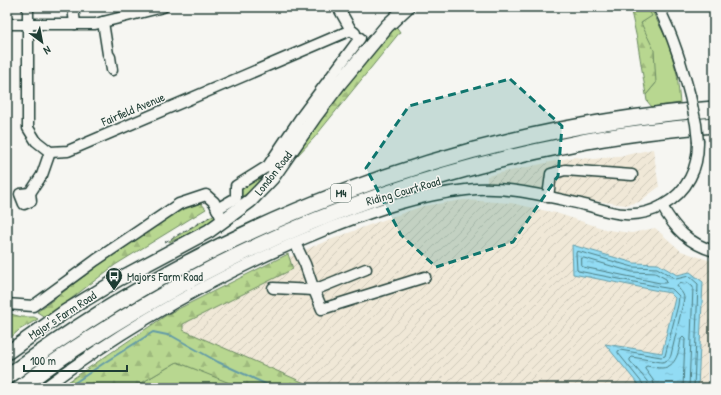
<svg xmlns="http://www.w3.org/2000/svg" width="721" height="395" font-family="'Patrick Hand',sans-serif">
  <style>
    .industrial { fill: url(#industrial-furrows) }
    .green { fill: #b8d790; stroke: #6c8a62 }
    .forest { fill: url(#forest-firs); stroke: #6c8a62 }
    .water { fill: url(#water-ripples); stroke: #649ca7 }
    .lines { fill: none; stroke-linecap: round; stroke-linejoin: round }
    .shore { stroke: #4d7d81; stroke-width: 1 }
    .stream { stroke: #649ca7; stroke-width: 2 }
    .minor-casing { stroke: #1f3d34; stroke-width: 13 }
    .major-casing { stroke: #1f3d34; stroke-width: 16 }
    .highway-casing { stroke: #1f3d34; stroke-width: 18 }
    .path { stroke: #1f3d34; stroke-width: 1; stroke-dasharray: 4 3; stroke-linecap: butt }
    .minor { stroke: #f6f6f2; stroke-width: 10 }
    .major { stroke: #f6f6f2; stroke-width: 13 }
    .highway { stroke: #f6f6f2; stroke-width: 15 }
    .minor-bridge-casing { stroke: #1f3d34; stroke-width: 13; stroke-linecap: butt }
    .minor-bridge { stroke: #f6f6f2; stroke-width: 10 }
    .marked { fill: #0f766e; fill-opacity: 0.2; stroke: #0f766e; stroke-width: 3; stroke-dasharray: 8 5; stroke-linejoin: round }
    .labels { text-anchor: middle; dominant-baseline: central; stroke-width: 3; stroke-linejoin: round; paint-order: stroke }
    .shield { fill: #f6f6f2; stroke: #60746d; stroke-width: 1 }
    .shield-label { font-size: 11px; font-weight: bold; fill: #1f3d34 }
    .street-label { font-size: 12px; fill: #1f3d34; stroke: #f6f6f2 }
    .poi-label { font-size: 12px; fill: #1f3d34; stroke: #f6f6f2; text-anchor: start }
  </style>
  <defs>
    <pattern id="industrial-furrows" width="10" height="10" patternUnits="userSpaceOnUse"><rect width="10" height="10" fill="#f0e8d7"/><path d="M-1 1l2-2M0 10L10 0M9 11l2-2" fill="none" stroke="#cdc8b9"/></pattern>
    <pattern id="forest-firs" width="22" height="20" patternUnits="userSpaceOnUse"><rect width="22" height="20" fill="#b8d790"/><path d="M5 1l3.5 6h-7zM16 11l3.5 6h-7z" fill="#9eb97d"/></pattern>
    <pattern id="water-ripples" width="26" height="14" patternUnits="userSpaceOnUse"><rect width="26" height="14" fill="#92dcf4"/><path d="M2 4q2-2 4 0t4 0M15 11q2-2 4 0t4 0" fill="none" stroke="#7dbed2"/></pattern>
  </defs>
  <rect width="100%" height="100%" fill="#f6f6f2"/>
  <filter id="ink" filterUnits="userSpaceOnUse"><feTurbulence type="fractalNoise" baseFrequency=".025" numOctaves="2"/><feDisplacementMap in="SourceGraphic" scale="8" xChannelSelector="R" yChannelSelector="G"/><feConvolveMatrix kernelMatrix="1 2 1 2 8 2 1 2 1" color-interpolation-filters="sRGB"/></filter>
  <g filter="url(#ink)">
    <g class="industrial">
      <polygon points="653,149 659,187 639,202 626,205 487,186 487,176 573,157 594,159 626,155"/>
      <polygon points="464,200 511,203 556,213 608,230 632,233 655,228 681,251 714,262 714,388 274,388 172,336 171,319 285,259 314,246 372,224 423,206"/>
    </g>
    <g class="green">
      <polygon points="647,7 650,7 668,42 677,74 680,103 652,107 647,101 646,95 656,83 641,23 651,16"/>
      <polygon points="264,173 264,178 254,189 238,199 237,189"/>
      <polygon points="215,214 216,215 213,221 199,230 169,242 169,241"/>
      <polygon points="177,362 246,388 133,388"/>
    </g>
    <g class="forest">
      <polygon points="630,7 647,7 652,16 641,23 654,50 656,83 646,95 637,39"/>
      <polygon points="395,25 400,32 314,138 296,157 334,99"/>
      <polygon points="201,203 206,209 115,265 59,308 45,317 37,312 138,235 182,210"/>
      <polygon points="288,254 293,269 183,324 183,330 316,388 242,388 177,362 133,388 59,388 168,314"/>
      <polygon points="7,313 22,317 34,317 38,319 19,330 7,341"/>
    </g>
    <polygon class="water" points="572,245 634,263 658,264 677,275 690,272 703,282 698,388 641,388 605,344 662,353 675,298 670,293 659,291 573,274"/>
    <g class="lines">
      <g class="shore">
        <polygon points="582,258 584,258 632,272 655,273 666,279 667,282 665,283 660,283 583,267 582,266"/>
        <polyline points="644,388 643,384 618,353 618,351 620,350 661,357 665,356 678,305 679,296 672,289 660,287 578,271 577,270 576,253 577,251 633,267 657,268 676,279 689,276 698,284 694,388"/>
        <path d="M649,388l-2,-7 -17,-20v-2l2,-2 29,5c5,0 9,-3 10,-7l13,-56c0,-7 -5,-8 -7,-14l1,-1 9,-2 6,5 -4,101"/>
        <path d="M655,388l-2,-8 -8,-11v-2l2,-1c5,1 10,2 15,2 15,-1 17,-18 19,-29l2,-2 2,2 -2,49"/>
      </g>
      <polyline class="stream" points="67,388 107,361 153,332 172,336 218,362 274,388"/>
      <defs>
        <g id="minor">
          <polyline points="28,7 28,128 36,141 50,152 68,151 351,30"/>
          <polyline points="73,7 75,24"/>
          <polyline points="338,7 351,30 355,33"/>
          <path d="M658,7c15,28 24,59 32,89"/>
          <polyline points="103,22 108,54 110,57 112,70"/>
          <polyline points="7,24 95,24 163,7"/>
          <polyline points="30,193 42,175 50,152"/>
          <polygon points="30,193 31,201 24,204 20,194"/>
          <polyline points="548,197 551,174 565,170 632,175"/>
          <path d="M662,206c12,22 27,38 52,45"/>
          <polyline points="217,209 236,198 236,186 268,166 301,117 360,38"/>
          <polyline points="295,243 305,264 314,290 322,309 425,277"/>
          <polyline points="273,288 314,290 366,269"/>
          <polyline points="7,304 33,306 96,260 179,204 206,195 214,202 223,221"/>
          <path d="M44,388c88,-66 186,-120 288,-161 44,-17 87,-32 134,-37 40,-5 80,6 119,15 13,3 27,9 40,9 26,2 53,-13 65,-36 6,-11 8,-24 8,-36"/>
        </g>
        <polyline id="major" points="7,353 66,311 119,279 209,231 250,201 272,178 315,116 339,84 387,26 407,7"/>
        <g id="highway">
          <path d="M7,377c206,-153 450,-248 707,-268"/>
          <path d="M20,388c40,-32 84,-59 129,-85 131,-77 274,-130 423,-159 47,-10 94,-15 142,-19"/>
        </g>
      </defs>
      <use href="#minor" class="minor-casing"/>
      <use href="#major" class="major-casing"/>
      <use href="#highway" class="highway-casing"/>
      <polyline class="path" points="165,242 211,216"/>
      <use href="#minor" class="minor"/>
      <use href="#major" class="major"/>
      <use href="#highway" class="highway"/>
      <defs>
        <polyline id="minor-bridge" points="690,96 696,124 698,142"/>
      </defs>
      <use href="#minor-bridge" class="minor-bridge-casing"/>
      <use href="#minor-bridge" class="minor-bridge"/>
    </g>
  </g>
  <path class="marked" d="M510,79l52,47 -4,50 -45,66 -77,25 -35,-32 -35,-67 43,-62z"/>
  <defs>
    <symbol id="bus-pin" viewBox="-11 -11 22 30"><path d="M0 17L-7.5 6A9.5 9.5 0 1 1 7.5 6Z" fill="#1f3d34" stroke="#f6f6f2"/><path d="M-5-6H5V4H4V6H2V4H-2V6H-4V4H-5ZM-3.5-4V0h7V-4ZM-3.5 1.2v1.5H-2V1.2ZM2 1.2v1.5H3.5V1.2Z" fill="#fff"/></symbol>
  </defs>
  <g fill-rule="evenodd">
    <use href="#bus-pin" x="104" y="266" width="20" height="27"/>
  </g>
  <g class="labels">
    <rect class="shield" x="331" y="184" width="20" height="18" rx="3"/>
    <g class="shield-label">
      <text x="341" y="193">M4</text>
    </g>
    <g class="street-label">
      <text transform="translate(133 109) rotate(-23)">Fairfield Avenue</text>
      <text transform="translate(273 173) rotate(-52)">London Road</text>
      <text transform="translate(403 191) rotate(-16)">Riding Court Road</text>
      <text transform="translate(62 315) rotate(-33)">Major's Farm Road</text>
    </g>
    <g class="poi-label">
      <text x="127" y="276">Majors Farm Road</text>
    </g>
  </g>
  <rect width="721" height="395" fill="none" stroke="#f6f6f2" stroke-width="24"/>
  <rect x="12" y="12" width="697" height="371" fill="none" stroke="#1f3d34" stroke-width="1.5" filter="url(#ink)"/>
  <g transform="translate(42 42) rotate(148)" stroke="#f6f6f2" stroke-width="3" paint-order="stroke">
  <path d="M0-3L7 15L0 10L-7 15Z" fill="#1f3d34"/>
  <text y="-6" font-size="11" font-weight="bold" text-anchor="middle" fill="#1f3d34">N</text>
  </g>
  <path d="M24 365v6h103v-6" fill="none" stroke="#1f3d34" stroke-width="2"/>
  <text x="30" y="365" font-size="12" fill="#1f3d34" stroke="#f6f6f2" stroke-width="3" paint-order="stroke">100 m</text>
</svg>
